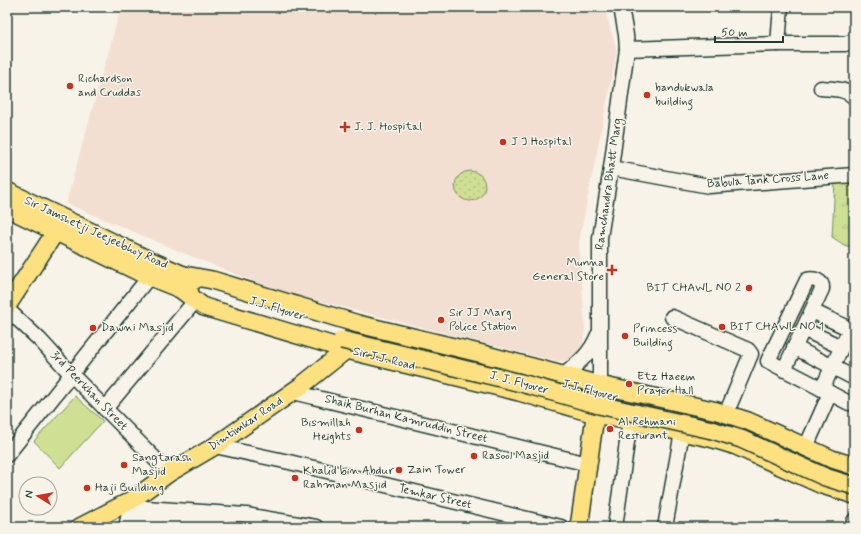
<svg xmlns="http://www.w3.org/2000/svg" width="861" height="534" font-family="Mynerve,sans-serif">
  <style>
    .built { fill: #f2dfd1 }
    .grass { fill: #cfe094; stroke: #778e64 }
    .park { fill: url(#park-tufts); stroke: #778e64 }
    .garden { fill: url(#garden-dots); stroke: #778e64 }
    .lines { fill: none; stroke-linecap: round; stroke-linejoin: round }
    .minor-casing { stroke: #1f3d34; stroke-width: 17 }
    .major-casing { stroke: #1f3d34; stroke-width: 20 }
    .minor { stroke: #f7f3e8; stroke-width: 14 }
    .major { stroke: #fde080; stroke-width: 17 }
    .major-bridge-casing { stroke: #1f3d34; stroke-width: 20; stroke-linecap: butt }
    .major-bridge { stroke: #fde080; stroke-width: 17 }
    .poi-dot { fill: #c8321e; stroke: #f7f3e8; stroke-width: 1.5 }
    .labels { text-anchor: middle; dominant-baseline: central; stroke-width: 3; stroke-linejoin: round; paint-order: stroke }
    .poi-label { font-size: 12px; fill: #1f3d34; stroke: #f7f3e8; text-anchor: start }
    .street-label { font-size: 12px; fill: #1f3d34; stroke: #f7f3e8 }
  </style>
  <defs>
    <pattern id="park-tufts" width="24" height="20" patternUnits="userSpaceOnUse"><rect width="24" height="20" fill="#cfe094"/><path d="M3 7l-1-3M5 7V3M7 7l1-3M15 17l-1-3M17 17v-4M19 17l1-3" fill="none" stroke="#b1c180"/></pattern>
    <pattern id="garden-dots" width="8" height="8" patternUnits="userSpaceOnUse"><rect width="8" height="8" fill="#cfe094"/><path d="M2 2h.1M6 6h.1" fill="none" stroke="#b1c180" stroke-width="1.8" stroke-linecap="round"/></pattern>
  </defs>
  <rect width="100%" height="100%" fill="#f7f3e8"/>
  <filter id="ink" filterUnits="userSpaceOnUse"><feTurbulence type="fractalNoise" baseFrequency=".025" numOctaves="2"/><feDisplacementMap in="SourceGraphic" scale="8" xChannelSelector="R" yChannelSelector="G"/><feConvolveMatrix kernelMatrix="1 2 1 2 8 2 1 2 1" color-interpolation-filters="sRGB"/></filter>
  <g filter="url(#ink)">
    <polygon class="built" points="121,7 604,7 617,51 579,242 585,328 583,343 576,355 566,361 554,361 276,290 181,252 66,203"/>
    <polygon class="grass" points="75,396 103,421 60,468 34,441"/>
    <polygon class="park" points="835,181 854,181 854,248 844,245 832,237"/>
    <circle class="garden" cx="470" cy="186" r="15"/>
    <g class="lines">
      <defs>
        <g id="minor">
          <polyline points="778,44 781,7"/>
          <polyline points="627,49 778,44 845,44 854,41"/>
          <path d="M821,88c11,1 24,0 33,9"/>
          <polyline points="611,168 709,186 854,175"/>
          <polyline points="7,309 40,340 71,374 169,473"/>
          <polyline points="812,311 850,329 822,389"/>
          <polyline points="672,317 748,350 751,354 726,414"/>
          <polyline points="803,329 841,347"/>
          <polyline points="794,347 854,378"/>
          <path d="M784,370l38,-81c1,-8 -8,-11 -15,-9l-39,81 81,42"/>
          <path d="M564,375c16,-13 26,-21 34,-40"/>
          <polyline points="600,385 600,238 611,168 627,49 626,35 621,7"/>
          <polyline points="293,392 588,464"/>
          <polyline points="105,409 195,301"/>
          <polyline points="215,446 289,462 561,527"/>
          <polyline points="806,447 830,393"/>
          <polyline points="7,455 149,277"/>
          <polyline points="131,507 246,515 316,527"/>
          <polyline points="126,527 132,500"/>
          <polyline points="140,527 142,516 226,527"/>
          <polyline points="615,527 630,421"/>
          <polyline points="665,527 682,432"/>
          <polyline points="853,527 854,521"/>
        </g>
        <g id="major">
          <polyline points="7,191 149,260 195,280"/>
          <polyline points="7,208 143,274 190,293"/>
          <polyline points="185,275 212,280 358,324 479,353 600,385 717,411 748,421 832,459 854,466"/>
          <polyline points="180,289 204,307 351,351 519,392 595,414 710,438 736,446 822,485 854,495"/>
          <polyline points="7,306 62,222"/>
          <polyline points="80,527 132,500 169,473 215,446 301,386 346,350"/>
          <polyline points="579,527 597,403"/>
        </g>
      </defs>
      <use href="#minor" class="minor-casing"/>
      <use href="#major" class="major-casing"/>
      <use href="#minor" class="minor"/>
      <use href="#major" class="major"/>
      <defs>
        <polyline id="major-bridge" points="342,340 521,383 599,405 712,430 741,439 825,477 854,486"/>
      </defs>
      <use href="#major-bridge" class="major-bridge-casing"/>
      <use href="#major-bridge" class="major-bridge"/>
    </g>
  </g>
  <g class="poi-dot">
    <circle cx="70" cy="86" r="4"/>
    <circle cx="647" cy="95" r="4"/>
    <path d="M343 121h4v4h4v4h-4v4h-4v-4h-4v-4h4z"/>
    <circle cx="503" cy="142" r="4"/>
    <path d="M610 264h4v4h4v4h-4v4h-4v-4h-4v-4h4z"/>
    <circle cx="749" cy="288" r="4"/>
    <circle cx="441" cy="320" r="4"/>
    <circle cx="722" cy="327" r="4"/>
    <circle cx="93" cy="328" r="4"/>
    <circle cx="625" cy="336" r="4"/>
    <circle cx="629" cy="384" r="4"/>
    <circle cx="610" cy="429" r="4"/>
    <circle cx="359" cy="430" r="4"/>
    <circle cx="474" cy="456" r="4"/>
    <circle cx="124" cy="465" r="4"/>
    <circle cx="399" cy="470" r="4"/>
    <circle cx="295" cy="478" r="4"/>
    <circle cx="87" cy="488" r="4"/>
  </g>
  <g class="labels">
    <g class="poi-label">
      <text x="78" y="79">Richardson<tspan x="78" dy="14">and Cruddas</tspan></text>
      <text x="655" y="88">bandukwala<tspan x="655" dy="14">building</tspan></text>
      <text x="354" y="127">J. J. Hospital</text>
      <text x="511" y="142">J J Hospital</text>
      <text x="604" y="263" text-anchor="end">Munna<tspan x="604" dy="14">General Store</tspan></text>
      <text x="741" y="288" text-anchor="end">BIT CHAWL NO 2</text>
      <text x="449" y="313">Sir JJ Marg<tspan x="449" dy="14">Police Station</tspan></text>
      <text x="730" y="327">BIT CHAWL NO 1</text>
      <text x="101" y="328">Dawni Masjid</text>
      <text x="633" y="329">Princess<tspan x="633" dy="14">Building</tspan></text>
      <text x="637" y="377">Etz Haeem<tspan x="637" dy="14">Prayer Hall</tspan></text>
      <text x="618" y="422">Al Rehmani<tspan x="618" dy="14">Resturant</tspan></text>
      <text x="351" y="423" text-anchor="end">Bismillah<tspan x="351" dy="14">Heights</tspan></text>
      <text x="482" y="456">Rasool Masjid</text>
      <text x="132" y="458">Sangtarash<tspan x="132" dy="14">Masjid</tspan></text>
      <text x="407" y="470">Zain Tower</text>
      <text x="303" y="471">Khalid bin Abdur<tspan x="303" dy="14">Rahman Masjid</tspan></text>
      <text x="95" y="488">Haji Building</text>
    </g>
    <g class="street-label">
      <text transform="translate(768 180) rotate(-4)">Babula Tank Cross Lane</text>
      <text transform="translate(609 184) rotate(-82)">Ramchandra Bhatt Marg</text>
      <text transform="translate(96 233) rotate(25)">Sir Jamshetji Jeejeebhoy Road</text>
      <text transform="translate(277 309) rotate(17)">J.J. Flyover</text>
      <text transform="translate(384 359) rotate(14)">Sir J.J. Road</text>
      <text transform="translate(519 383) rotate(15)">J. J. Flyover</text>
      <text transform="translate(89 391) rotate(46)">3rd Peerkhan Street</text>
      <text transform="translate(590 391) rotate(15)">J.J. Flyover</text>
      <text transform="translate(406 419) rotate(14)">Shaik Burhan Kamruddin Street</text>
      <text transform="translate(246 424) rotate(-34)">Dimtimkar Road</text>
      <text transform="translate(435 497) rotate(13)">Temkar Street</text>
    </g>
  </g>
  <rect width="861" height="534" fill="none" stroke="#f7f3e8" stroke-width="24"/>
  <rect x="12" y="12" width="837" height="510" fill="none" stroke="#1f3d34" stroke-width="1.5" filter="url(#ink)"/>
  <g transform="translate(38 496) rotate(281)"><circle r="19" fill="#f7f3e8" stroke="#a1aaa0"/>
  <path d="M0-3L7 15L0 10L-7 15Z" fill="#c8321e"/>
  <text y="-6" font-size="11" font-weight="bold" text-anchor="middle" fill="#1f3d34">N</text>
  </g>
  <path d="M715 36v6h68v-6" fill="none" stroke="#1f3d34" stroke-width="2"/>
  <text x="721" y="36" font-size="12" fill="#1f3d34" stroke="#f7f3e8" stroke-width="3" paint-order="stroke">50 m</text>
</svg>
